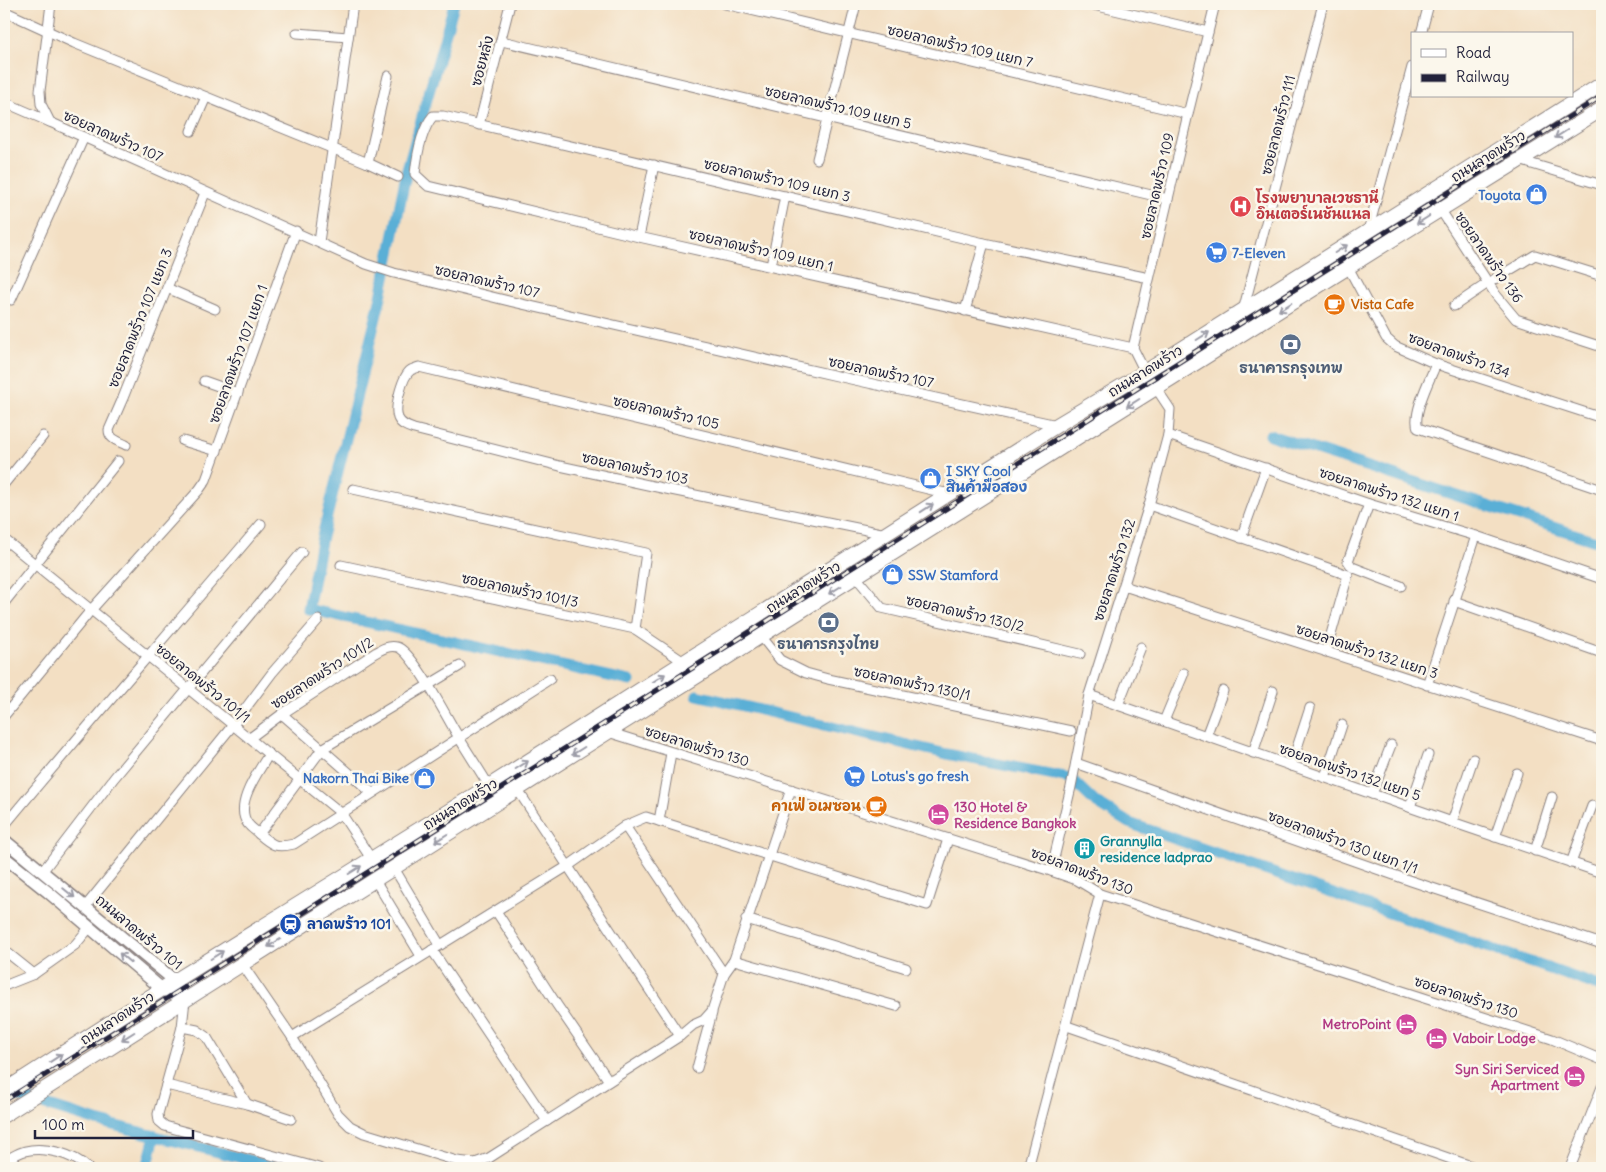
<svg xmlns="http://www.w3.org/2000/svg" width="1606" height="1172" font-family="Delius,'Playpen Sans Thai',sans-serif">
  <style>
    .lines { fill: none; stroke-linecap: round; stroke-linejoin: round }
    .canal { stroke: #5aafd6; stroke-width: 11 }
    .minor-casing { stroke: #8a807f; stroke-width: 11 }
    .tertiary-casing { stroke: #8a807f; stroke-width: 14 }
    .primary-casing { stroke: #8a807f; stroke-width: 16 }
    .minor { stroke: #fff; stroke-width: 9 }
    .tertiary { stroke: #fff; stroke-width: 11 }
    .primary { stroke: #fff; stroke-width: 14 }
    .rail-casing { stroke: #22223b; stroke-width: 5 }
    .rail { stroke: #fbf7ec; stroke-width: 3; stroke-dasharray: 9; stroke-linecap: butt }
    .oneway { stroke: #9c9ca7 }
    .labels { text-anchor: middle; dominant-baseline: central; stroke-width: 5; stroke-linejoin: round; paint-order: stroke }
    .street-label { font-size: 14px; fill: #22223b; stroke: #fbf7ec }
    .shop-label { font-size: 14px; font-weight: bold; fill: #366cbe; stroke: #fbf7ec; text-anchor: start }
    .health-label { font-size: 14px; font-weight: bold; fill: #be3a42; stroke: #fbf7ec; text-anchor: start }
    .food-label { font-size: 14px; font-weight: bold; fill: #c56008; stroke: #fbf7ec; text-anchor: start }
    .service-label { font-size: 14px; font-weight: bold; fill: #4e5e75; stroke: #fbf7ec }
    .hotel-label { font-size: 14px; font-weight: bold; fill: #b23c85; stroke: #fbf7ec; text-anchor: start }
    .culture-label { font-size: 14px; font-weight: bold; fill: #0d838f; stroke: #fbf7ec; text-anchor: start }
    .transit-label { font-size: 14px; font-weight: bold; fill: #164399; stroke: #fbf7ec; text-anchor: start }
  </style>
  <rect width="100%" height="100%" fill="#fbf7ec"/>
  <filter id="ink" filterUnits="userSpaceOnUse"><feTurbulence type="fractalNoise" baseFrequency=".02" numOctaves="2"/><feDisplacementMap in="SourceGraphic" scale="10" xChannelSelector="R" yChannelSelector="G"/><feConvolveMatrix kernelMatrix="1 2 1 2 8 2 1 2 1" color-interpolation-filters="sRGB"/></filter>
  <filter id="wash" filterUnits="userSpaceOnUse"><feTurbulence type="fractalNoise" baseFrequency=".0096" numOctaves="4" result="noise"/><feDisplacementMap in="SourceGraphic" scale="20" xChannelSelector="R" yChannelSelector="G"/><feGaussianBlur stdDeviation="1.12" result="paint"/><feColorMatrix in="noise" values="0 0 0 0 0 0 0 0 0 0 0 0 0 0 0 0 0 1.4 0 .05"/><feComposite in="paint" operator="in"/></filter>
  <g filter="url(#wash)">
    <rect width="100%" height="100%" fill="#f3dfc3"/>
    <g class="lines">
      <g class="canal">
        <polyline points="454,4 407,170 381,297 321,541 308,609 630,681"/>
        <polyline points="1270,435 1602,543"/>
        <polyline points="697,695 947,754 1070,778 1095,802 1129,823 1602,987"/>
        <polyline points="4,1092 97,1121 280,1168"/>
        <polyline points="147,1168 155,1136"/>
      </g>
    </g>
  </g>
  <g filter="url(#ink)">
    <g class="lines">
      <defs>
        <g id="minor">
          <polyline points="51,4 40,91 41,104 50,122 366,264 394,273 513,302 837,376 1057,425"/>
          <polyline points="725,4 1188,114"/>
          <polyline points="1089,4 1208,32"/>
          <polyline points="4,11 74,43 368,163 398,177"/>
          <polyline points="297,33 348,37"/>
          <polyline points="1421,34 1429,4"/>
          <polyline points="502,41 1168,199"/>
          <polyline points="4,102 50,122"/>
          <polyline points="479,125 510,4"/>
          <polyline points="191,131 206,97"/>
          <polyline points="817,159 856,4"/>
          <polyline points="1519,160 1602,185"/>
          <polyline points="368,163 388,76"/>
          <polyline points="1440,209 1496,295 1516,319 1602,347"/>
          <polyline points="1368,231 1412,67"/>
          <polyline points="639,237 654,165"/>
          <polyline points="319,242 353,4"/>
          <polyline points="771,266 785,196"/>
          <polyline points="1348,267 1386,338 1395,346 1436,364 1602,418"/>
          <polyline points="167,288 215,309"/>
          <polyline points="11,300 84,137"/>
          <polyline points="1454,306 1488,283 1535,255 1602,276"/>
          <polyline points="965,311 984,243"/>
          <polyline points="1243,311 1323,4"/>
          <path d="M1133,348l-494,-111 -211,-51 -13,-12c2,-19 6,-44 18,-58h10l541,127 165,35"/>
          <path d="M1436,364c-6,15 -24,50 -18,64l184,62"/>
          <polyline points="1145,372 1133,348 1188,114 1215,4"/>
          <polyline points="204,381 238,393"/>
          <polyline points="1168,435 1369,504 1476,536 1602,579"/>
          <polyline points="183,441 217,451"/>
          <path d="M126,445c-8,-4 -17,-6 -17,-15l14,-32 82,-205"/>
          <polyline points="4,484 43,436"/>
          <polyline points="353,489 646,553 635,629"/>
          <polyline points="1369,504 1348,561 1352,567 1401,586"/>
          <polyline points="1149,505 1348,575 1326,652"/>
          <path d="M886,534l-215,-44 -111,-24 -146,-37c-6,-2 -13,-4 -16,-11 -4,-10 4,-42 13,-48 2,-1 5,-2 8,-3l530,127"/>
          <polyline points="1241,538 1266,468"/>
          <polyline points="4,539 341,813 372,860"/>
          <polyline points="341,565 635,629 684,662"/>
          <polyline points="856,577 882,608 1080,654"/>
          <polyline points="1124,586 1602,741"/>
          <polyline points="1454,601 1602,653"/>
          <polyline points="4,603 118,461"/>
          <polyline points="761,636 780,660 806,673 828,679 1071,731"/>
          <polyline points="1427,685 1476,536"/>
          <polyline points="1089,695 1452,822 1602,873"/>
          <polyline points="1118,705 1141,647"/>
          <polyline points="282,714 372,793"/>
          <polyline points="4,716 91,610 199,490 206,480 296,231"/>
          <polyline points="1164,721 1184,673"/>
          <polyline points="608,732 1051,871 1077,880 1100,894 1552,1039 1602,1060"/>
          <polyline points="1206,736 1223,691"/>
          <path d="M250,738l32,-24 93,-61c7,-4 14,-8 22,-6 16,4 51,73 61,89 10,17 21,33 31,50"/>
          <polyline points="1253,753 1273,691"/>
          <path d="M269,754c-10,17 -36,51 -21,70 3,4 8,7 11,10 14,12 17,14 35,10l256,-165"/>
          <polyline points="1076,763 1411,881 1602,944"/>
          <polyline points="1291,766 1310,708"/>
          <polyline points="1325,777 1342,725"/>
          <polyline points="517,789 680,1036"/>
          <polyline points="1372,794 1391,745"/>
          <polyline points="1410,807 1428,755"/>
          <polyline points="659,821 671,753"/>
          <polyline points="1452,822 1473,759"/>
          <path d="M4,826c84,-102 172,-201 257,-302"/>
          <polyline points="625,826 724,974"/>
          <polyline points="259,834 322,749 460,666"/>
          <polyline points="1495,837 1517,773"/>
          <polyline points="1535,851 1552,797"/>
          <polyline points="1571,863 1592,806"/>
          <polyline points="394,868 440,945"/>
          <polyline points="1051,871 1071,787 1089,695 1149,505 1168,435 1170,409 1156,388"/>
          <polyline points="42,872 114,778 302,552"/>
          <polyline points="375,880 421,956"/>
          <polyline points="85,907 233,725 272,673 318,620"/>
          <polyline points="496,911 557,1005 609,1081"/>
          <polyline points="746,919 906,968"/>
          <polyline points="4,950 34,974"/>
          <polyline points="432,950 547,1121"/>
          <polyline points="734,960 896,1006"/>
          <polyline points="242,964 292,1037 338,1114 350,1126 364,1133 457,1161 475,1163 489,1158 680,1036 693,1025 704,1020 712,1011 724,974 734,960 791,789"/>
          <polyline points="4,986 34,974 75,945 90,927"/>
          <polyline points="185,1000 182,1027 158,1114 159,1121 165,1126 175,1129 319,1168"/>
          <polyline points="1067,1026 1477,1168"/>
          <polyline points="292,1037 568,866 625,826 646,817 927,905 948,839"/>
          <polyline points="697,1068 712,1013"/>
          <polyline points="166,1085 247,1104 206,1036 197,1030 182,1027"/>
          <polyline points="247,1104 291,1119"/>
          <path d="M4,1161c7,-3 13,-8 21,-10 20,-5 48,3 63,17"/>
          <polyline points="1028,1168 1100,894"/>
          <polyline points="1570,1168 1602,1087"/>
        </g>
        <g id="tertiary">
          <polyline points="4,840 175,981 185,1000"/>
          <polyline points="4,857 48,892 162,989 185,1000"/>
        </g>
        <g id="primary">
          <polyline points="4,1091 170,984 489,786 1057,425 1145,372 1602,84"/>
          <polyline points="4,1115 608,732 1393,239 1602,109"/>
        </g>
      </defs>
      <use href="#minor" class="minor-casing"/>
      <use href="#tertiary" class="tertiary-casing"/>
      <use href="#primary" class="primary-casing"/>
      <use href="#minor" class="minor"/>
      <use href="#tertiary" class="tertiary"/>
      <use href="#primary" class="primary"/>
      <defs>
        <polyline id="rail" points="4,1101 1602,96"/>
      </defs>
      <use href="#rail" class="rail-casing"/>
      <use href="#rail" class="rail"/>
    </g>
    <defs><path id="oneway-shaft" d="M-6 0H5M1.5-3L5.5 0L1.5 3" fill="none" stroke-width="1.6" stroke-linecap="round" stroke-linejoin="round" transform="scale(1.25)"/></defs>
    <g class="oneway">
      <use href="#oneway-shaft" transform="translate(1561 134) rotate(148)"/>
      <use href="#oneway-shaft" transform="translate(1423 220) rotate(148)"/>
      <use href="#oneway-shaft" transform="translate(1341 249) rotate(-32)"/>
      <use href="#oneway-shaft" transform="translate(1285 307) rotate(148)"/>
      <use href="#oneway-shaft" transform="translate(1203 336) rotate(-32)"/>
      <use href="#oneway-shaft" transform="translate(1133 403) rotate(148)"/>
      <use href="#oneway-shaft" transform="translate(927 508) rotate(-33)"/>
      <use href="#oneway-shaft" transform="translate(835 590) rotate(148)"/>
      <use href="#oneway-shaft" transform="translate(659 678) rotate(-32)"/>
      <use href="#oneway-shaft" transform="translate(578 751) rotate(148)"/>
      <use href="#oneway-shaft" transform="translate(522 765) rotate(-32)"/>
      <use href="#oneway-shaft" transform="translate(441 838) rotate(148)"/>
      <use href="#oneway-shaft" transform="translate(355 870) rotate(-32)"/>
      <use href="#oneway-shaft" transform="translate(69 893) rotate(39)"/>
      <use href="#oneway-shaft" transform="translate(274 943) rotate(148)"/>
      <use href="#oneway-shaft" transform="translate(217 955) rotate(-32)"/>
      <use href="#oneway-shaft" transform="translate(125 958) rotate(-140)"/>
      <use href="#oneway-shaft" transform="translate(128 1036) rotate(148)"/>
      <use href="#oneway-shaft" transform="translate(56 1058) rotate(-33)"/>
    </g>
  </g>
  <defs>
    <symbol id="shop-disc" viewBox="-11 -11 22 22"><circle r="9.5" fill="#3f7fe0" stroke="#fbf7ec"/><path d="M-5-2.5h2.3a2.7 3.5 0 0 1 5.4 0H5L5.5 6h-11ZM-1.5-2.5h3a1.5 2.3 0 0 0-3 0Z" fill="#fff"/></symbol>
    <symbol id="hospital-disc" viewBox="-11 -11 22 22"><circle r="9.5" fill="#e0444e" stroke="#fbf7ec"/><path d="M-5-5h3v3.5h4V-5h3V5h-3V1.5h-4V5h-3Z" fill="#fff"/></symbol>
    <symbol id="supermarket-disc" viewBox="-11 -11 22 22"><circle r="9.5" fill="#3f7fe0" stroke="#fbf7ec"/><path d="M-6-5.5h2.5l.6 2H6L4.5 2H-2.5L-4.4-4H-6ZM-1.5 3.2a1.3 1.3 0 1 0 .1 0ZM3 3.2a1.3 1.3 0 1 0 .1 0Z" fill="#fff"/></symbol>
    <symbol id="cafe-disc" viewBox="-11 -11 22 22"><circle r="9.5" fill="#e8710a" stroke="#fbf7ec"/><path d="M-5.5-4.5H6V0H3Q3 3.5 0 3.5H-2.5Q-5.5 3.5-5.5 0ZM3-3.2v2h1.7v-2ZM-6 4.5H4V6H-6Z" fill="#fff"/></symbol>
    <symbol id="bank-disc" viewBox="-11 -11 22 22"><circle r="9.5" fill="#5c6f8a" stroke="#fbf7ec"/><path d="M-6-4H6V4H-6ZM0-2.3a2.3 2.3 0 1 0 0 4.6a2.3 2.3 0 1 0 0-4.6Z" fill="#fff"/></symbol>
    <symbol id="hotel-disc" viewBox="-11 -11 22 22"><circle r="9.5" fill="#d1479c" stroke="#fbf7ec"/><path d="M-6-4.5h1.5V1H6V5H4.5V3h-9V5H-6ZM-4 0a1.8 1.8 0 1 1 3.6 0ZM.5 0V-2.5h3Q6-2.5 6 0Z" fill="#fff"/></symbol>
    <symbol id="building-disc" viewBox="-11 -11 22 22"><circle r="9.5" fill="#0f9aa8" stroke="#fbf7ec"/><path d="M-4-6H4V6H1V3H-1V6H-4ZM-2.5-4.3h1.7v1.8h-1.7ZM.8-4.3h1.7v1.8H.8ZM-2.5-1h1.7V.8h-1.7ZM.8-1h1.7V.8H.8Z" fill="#fff"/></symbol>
    <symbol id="station-disc" viewBox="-11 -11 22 22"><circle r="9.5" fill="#1a4fb4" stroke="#fbf7ec"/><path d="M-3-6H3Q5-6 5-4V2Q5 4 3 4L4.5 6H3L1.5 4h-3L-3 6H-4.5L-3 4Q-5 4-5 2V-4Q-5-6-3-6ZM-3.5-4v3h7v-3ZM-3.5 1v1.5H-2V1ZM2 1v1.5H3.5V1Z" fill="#fff"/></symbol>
  </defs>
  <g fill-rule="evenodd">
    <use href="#shop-disc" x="1524" y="182" width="25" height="25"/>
    <use href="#hospital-disc" x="1228" y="194" width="25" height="25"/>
    <use href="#supermarket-disc" x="1204" y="240" width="25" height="25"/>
    <use href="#cafe-disc" x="1322" y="292" width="25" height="25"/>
    <use href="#bank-disc" x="1278" y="332" width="25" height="25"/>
    <use href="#shop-disc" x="918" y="466" width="25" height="25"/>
    <use href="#shop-disc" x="880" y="562" width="25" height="25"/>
    <use href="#bank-disc" x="816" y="610" width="25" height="25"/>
    <use href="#supermarket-disc" x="842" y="764" width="25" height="25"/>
    <use href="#shop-disc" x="412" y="766" width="25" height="25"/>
    <use href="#cafe-disc" x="864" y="794" width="25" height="25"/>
    <use href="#hotel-disc" x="926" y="802" width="25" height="25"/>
    <use href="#building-disc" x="1072" y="836" width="25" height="25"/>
    <use href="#station-disc" x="278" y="912" width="25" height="25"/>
    <use href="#hotel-disc" x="1394" y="1012" width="25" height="25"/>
    <use href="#hotel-disc" x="1424" y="1026" width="25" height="25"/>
    <use href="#hotel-disc" x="1562" y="1064" width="25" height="25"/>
  </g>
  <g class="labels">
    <g class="street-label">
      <text transform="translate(960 46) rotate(13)">ซอยลาดพร้าว 109 แยก 7</text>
      <text transform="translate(482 61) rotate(-75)">ซอยหลัง</text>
      <text transform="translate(838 107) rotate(13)">ซอยลาดพร้าว 109 แยก 5</text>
      <text transform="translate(1278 125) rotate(-76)">ซอยลาดพร้าว 111</text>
      <text transform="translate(113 136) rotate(24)">ซอยลาดพร้าว 107</text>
      <text transform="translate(1488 156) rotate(-32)">ถนนลาดพร้าว</text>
      <text transform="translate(777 180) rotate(13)">ซอยลาดพร้าว 109 แยก 3</text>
      <text transform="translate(1157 186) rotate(-77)">ซอยลาดพร้าว 109</text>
      <text transform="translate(761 250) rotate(13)">ซอยลาดพร้าว 109 แยก 1</text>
      <text transform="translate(1489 257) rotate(55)">ซอยลาดพร้าว 136</text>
      <text transform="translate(487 281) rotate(13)">ซอยลาดพร้าว 107</text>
      <text transform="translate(140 318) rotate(-68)">ซอยลาดพร้าว 107 แยก 3</text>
      <text transform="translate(238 354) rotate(-70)">ซอยลาดพร้าว 107 แยก 1</text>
      <text transform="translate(1459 355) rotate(20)">ซอยลาดพร้าว 134</text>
      <text transform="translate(1145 371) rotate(-32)">ถนนลาดพร้าว</text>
      <text transform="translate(881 372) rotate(12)">ซอยลาดพร้าว 107</text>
      <text transform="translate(666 412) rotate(13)">ซอยลาดพร้าว 105</text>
      <text transform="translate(635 468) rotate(12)">ซอยลาดพร้าว 103</text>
      <text transform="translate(1389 494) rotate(18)">ซอยลาดพร้าว 132 แยก 1</text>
      <text transform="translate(1114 570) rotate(-72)">ซอยลาดพร้าว 132</text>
      <text transform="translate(803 587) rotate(-32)">ถนนลาดพร้าว</text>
      <text transform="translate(520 590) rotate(12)">ซอยลาดพร้าว 101/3</text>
      <text transform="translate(965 613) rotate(13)">ซอยลาดพร้าว 130/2</text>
      <text transform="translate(1367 651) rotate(18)">ซอยลาดพร้าว 132 แยก 3</text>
      <text transform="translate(322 673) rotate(-33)">ซอยลาดพร้าว 101/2</text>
      <text transform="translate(203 683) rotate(39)">ซอยลาดพร้าว 101/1</text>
      <text transform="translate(912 683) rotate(12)">ซอยลาดพร้าว 130/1</text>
      <text transform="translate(697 746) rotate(17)">ซอยลาดพร้าว 130</text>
      <text transform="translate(1350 772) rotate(19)">ซอยลาดพร้าว 132 แยก 5</text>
      <text transform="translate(460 804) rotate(-32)">ถนนลาดพร้าว</text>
      <text transform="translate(1343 842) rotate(20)">ซอยลาดพร้าว 130 แยก 1/1</text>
      <text transform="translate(1082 871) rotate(21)">ซอยลาดพร้าว 130</text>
      <text transform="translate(139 932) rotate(40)">ถนนลาดพร้าว 101</text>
      <text transform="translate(1466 997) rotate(18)">ซอยลาดพร้าว 130</text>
      <text transform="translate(117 1018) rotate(-33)">ถนนลาดพร้าว</text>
    </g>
    <g class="shop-label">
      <text x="1521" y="195" text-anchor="end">Toyota</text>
      <text x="1232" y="253">7-Eleven</text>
      <text x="946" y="471">I SKY Cool<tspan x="946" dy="16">สินค้ามือสอง</tspan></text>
      <text x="908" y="575">SSW Stamford</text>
      <text x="871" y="776">Lotus's go fresh</text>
      <text x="409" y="778" text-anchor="end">Nakorn Thai Bike</text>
    </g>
    <g class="health-label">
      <text x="1256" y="198">โรงพยาบาลเวชธานี<tspan x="1256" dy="16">อินเตอร์เนชันแนล</tspan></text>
    </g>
    <g class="food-label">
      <text x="1351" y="304">Vista Cafe</text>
      <text x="861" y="806" text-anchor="end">คาเฟ่ อเมซอน</text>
    </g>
    <g class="service-label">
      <text x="1291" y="368">ธนาคารกรุงเทพ</text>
      <text x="828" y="644">ธนาคารกรุงไทย</text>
    </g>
    <g class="hotel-label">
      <text x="954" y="807">130 Hotel &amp;<tspan x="954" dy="16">Residence Bangkok</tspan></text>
      <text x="1391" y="1024" text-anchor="end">MetroPoint</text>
      <text x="1453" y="1038">Vaboir Lodge</text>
      <text x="1559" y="1069" text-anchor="end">Syn Siri Serviced<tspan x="1559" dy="16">Apartment</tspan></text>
    </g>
    <g class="culture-label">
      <text x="1100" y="841">Grannylla<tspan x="1100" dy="16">residence ladprao</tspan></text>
    </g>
    <g class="transit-label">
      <text x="307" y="924">ลาดพร้าว 101</text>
    </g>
  </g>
  <rect width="1606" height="1172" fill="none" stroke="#fbf7ec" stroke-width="20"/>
  <rect x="1411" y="32" width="162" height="65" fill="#fbf7ec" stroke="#a4a2a5"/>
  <rect x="1421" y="49" width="25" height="8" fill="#ffffff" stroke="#a4a2a5"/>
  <text x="1456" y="58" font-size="15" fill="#22223b">Road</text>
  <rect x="1421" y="74" width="25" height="8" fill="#22223b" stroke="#a4a2a5"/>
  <text x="1456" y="82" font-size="15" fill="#22223b">Railway</text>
  <path d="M35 1130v8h158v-8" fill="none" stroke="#22223b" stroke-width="2.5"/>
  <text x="42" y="1130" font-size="15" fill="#22223b" stroke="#fbf7ec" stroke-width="4" paint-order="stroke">100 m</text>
</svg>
